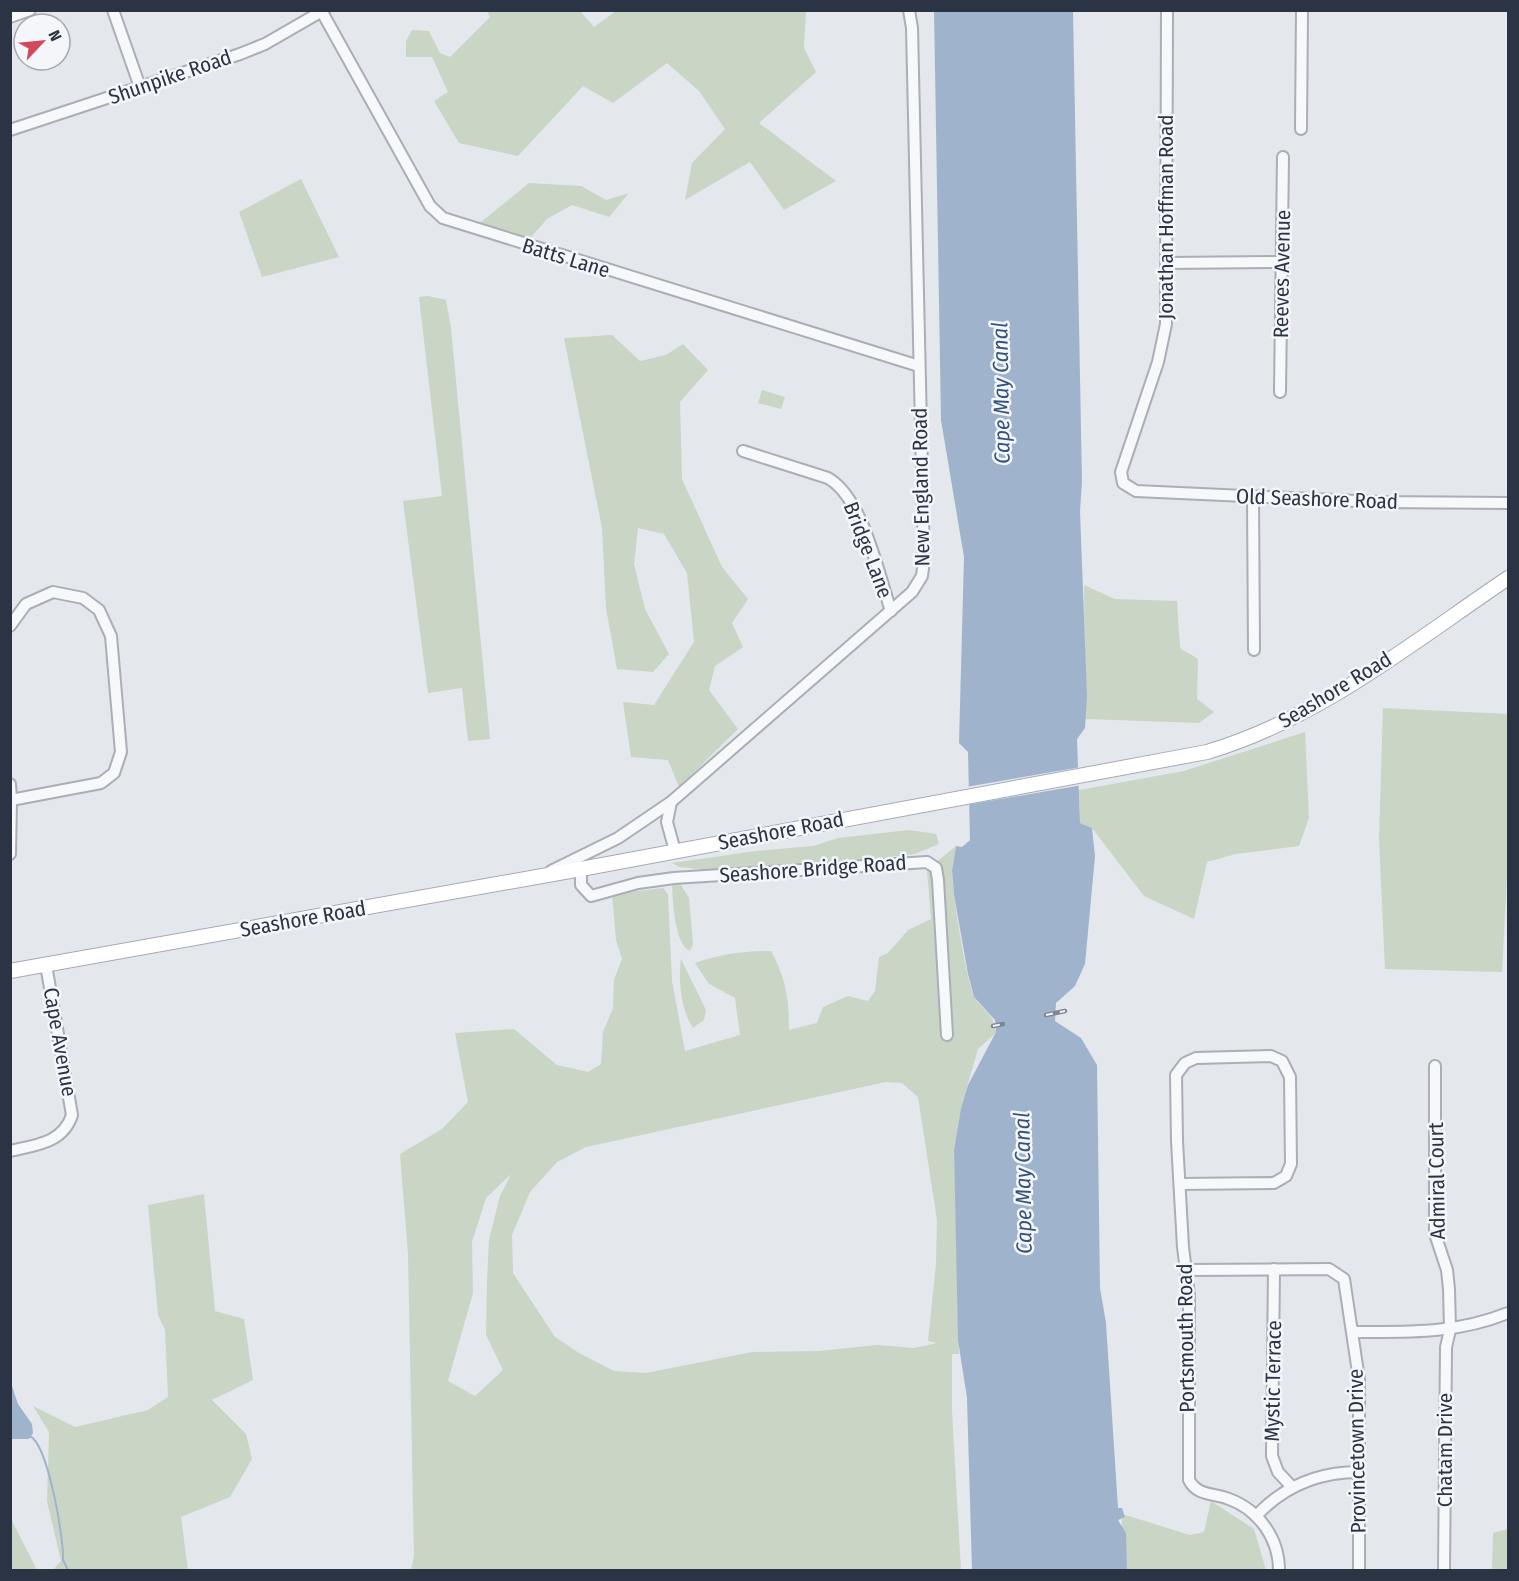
<svg xmlns="http://www.w3.org/2000/svg" width="1519" height="1581" font-family="'Fira Sans Condensed',sans-serif">
  <style>
    .green { fill: #c9d6c5; fill-rule: evenodd }
    .water { fill: #9fb4cc }
    .pier { fill: #e4e7ec }
    .lines { fill: none; stroke-linecap: round; stroke-linejoin: round }
    .stream { stroke: #9fb4cc; stroke-width: 2 }
    .minor-casing { stroke: #a9aeb7; stroke-width: 14 }
    .major-casing { stroke: #a3abb8; stroke-width: 16 }
    .minor { stroke: #f7f8fa; stroke-width: 10 }
    .major { stroke: #fff; stroke-width: 14 }
    .rail-casing { stroke: #7d8696; stroke-width: 4.5 }
    .rail { stroke: #f4f6f9; stroke-width: 2; stroke-dasharray: 7; stroke-linecap: butt }
    .labels { text-anchor: middle; dominant-baseline: central; stroke-width: 5; stroke-linejoin: round; paint-order: stroke }
    .street-label { font-size: 21px; fill: #2b3445; stroke: #f4f6f9 }
    .water-label { font-size: 22px; font-style: italic; fill: #34527a; stroke: #f4f6f9 }
  </style>
  <rect width="100%" height="100%" fill="#e4e7ec"/>
  <g class="green">
    <polygon points="487,11 580,11 594,27 616,11 806,11 804,48 816,72 759,123 836,181 784,210 750,162 685,200 692,163 725,129 699,91 667,63 613,103 583,86 518,156 459,143 434,101 448,92 432,57 406,57 406,41 412,30 429,31 440,53 450,57 490,17"/>
    <polygon points="301,179 339,257 262,277 239,212"/>
    <polygon points="529,183 581,186 606,200 629,193 609,217 572,205 547,219 528,241 480,223"/>
    <polygon points="428,296 446,300 451,328 490,739 468,741 462,688 428,693 403,501 442,496 419,297"/>
    <polygon points="612,335 640,361 666,355 683,344 708,370 680,402 682,479 722,567 748,599 732,623 743,647 715,666 709,690 738,729 679,787 668,760 631,757 623,702 654,705 694,642 687,573 664,534 638,528 634,564 645,609 669,654 653,672 617,669 606,608 602,528 564,338"/>
    <polygon points="762,390 785,397 781,409 758,403"/>
    <polygon points="1084,585 1115,599 1177,601 1180,648 1198,659 1197,699 1214,712 1199,723 1085,719"/>
    <polygon points="1383,708 1508,714 1508,856 1502,972 1385,969 1379,838"/>
    <polygon points="1305,732 1309,818 1299,846 1236,854 1207,862 1194,919 1144,896 1092,828 1080,823 1079,790 1184,771"/>
    <polygon points="909,830 936,834 939,844 915,854 879,858 754,866 716,871 679,867 672,863 756,851 813,846 838,838"/>
    <path d="M956,846c-1,7 -3,15 -4,23 -1,17 15,116 23,129 9,15 19,14 21,35l-18,16 -17,59 -7,42 5,204h-7v57l9,159h-550l3,-14 -6,-302 -8,-100 42,-25 26,-27 -13,-69 59,-4 43,36 31,7 13,-8 2,-32 10,-24 1,-28 8,-21 -6,-19 -4,-46 51,-6 5,6 4,87 13,70 55,-16 -5,-37 -26,-14 -14,-21c26,-9 49,-12 76,-12 15,27 18,49 18,79l28,-7 6,-16 25,-11 20,5 7,-10 4,-34 9,-4 20,-23 23,-11 -4,-49zM886,1082l16,1 16,14 19,123 -1,44 -8,77 9,2 -23,5 -37,-3 -58,6 -67,1 -106,21 -32,-2 -35,-18 -24,-16 -42,-64 -1,-38 18,-43 27,-30 29,-15zM511,1174l-11,22 -11,44 -2,41 -1,54 17,35 -28,26 -27,-15 25,-88 -1,-51 14,-44z"/>
    <path d="M679,882l10,16 4,46 -3,7c-16,-7 -17,-50 -18,-67z"/>
    <path d="M681,959l25,51 -2,10 -11,8c-12,-17 -15,-48 -12,-69z"/>
    <polygon points="204,1194 215,1311 244,1319 253,1380 212,1400 246,1434 252,1459 230,1497 181,1517 188,1570 53,1570 61,1561 47,1501 49,1432 33,1406 75,1427 148,1410 168,1397 165,1330 158,1315 148,1205"/>
    <polygon points="1211,1501 1254,1529 1266,1570 1121,1570 1122,1514 1190,1535 1204,1532"/>
    <polygon points="11,1519 37,1570 11,1570"/>
    <polygon points="1508,1529 1508,1570 1492,1570 1493,1533"/>
  </g>
  <g class="water">
    <polygon points="934,11 1073,11 1082,482 1080,511 1087,696 1085,728 1077,739 1080,823 1092,828 1095,856 1085,964 1075,986 1056,1003 1055,1021 1081,1038 1097,1065 1100,1288 1106,1323 1118,1508 1122,1508 1125,1517 1118,1520 1126,1533 1127,1570 972,1570 967,1398 958,1340 954,1150 961,1108 968,1085 996,1032 995,1020 974,997 968,974 954,895 952,870 956,846 962,847 970,840 968,752 959,743 964,557 941,420"/>
    <polygon points="11,1383 18,1404 32,1424 33,1433 29,1439 11,1439"/>
  </g>
  <polygon class="pier" points="1081,767 1082,785 966,805 966,787"/>
  <g class="lines">
    <path class="stream" d="M30,1436c18,9 34,102 33,124l5,10"/>
    <defs>
      <g id="minor">
        <polyline points="113,10 140,87"/>
        <polyline points="1167,10 1166,324 1158,362 1121,472 1123,483 1136,491 1378,502 1508,503"/>
        <polyline points="322,12 430,206 443,218 919,366"/>
        <polyline points="10,17 30,10"/>
        <polyline points="1301,129 1302,10"/>
        <polyline points="10,130 240,54 265,44 324,10"/>
        <polyline points="1167,263 1282,262"/>
        <polyline points="1280,392 1283,157"/>
        <path d="M743,451l85,27c35,20 50,95 63,133"/>
        <polyline points="1253,496 1254,650"/>
        <polyline points="10,626 26,604 53,592 83,598 99,610 111,636 121,752 114,773 101,783 11,800 10,784"/>
        <polyline points="671,802 667,822 675,851"/>
        <polyline points="10,854 11,800"/>
        <polyline points="581,869 581,885 591,896 638,883 674,878 927,862 936,868 938,880 947,1035"/>
        <polyline points="551,871 618,838 671,802 912,592 922,576 924,560 912,28 909,10"/>
        <polyline points="1435,1066 1435,1234 1447,1270 1449,1289 1450,1330 1446,1347 1444,1570"/>
        <path d="M10,1151c26,-6 53,-8 62,-36l-26,-150"/>
        <path d="M1180,1184l94,-1 12,-7 5,-12 -1,-87 -8,-16 -11,-5 -75,2 -11,5 -9,12 1,66 6,106 6,48v185c8,16 25,13 40,19 30,11 50,40 50,71"/>
        <polyline points="1274,1269 1272,1456 1278,1472 1292,1487"/>
        <polyline points="1186,1270 1329,1269 1344,1279 1359,1379 1359,1570"/>
        <path d="M1353,1332c57,0 102,2 155,-19"/>
        <path d="M1256,1516c28,-30 62,-44 103,-44"/>
      </g>
      <path id="major" d="M10,971l571,-102 626,-117c112,-33 206,-110 301,-174"/>
    </defs>
    <use href="#minor" class="minor-casing"/>
    <use href="#major" class="major-casing"/>
    <use href="#minor" class="minor"/>
    <use href="#major" class="major"/>
    <defs>
      <g id="rail">
        <polyline points="1046,1015 1065,1011"/>
        <polyline points="993,1026 1003,1024"/>
      </g>
    </defs>
    <use href="#rail" class="rail-casing"/>
    <use href="#rail" class="rail"/>
  </g>
  <g class="labels">
    <g class="street-label">
      <text transform="translate(170 77) rotate(-19)">Shunpike Road</text>
      <text transform="translate(1166 217) rotate(-90)">Jonathan Hoffman Road</text>
      <text transform="translate(566 258) rotate(17)">Batts Lane</text>
      <text transform="translate(1282 274) rotate(-89)">Reeves Avenue</text>
      <text transform="translate(921 487) rotate(-91)">New England Road</text>
      <text transform="translate(1317 499) rotate(2)">Old Seashore Road</text>
      <text transform="translate(868 550) rotate(69)">Bridge Lane</text>
      <text transform="translate(1335 690) rotate(-31)">Seashore Road</text>
      <text transform="translate(781 831) rotate(-11)">Seashore Road</text>
      <text transform="translate(813 869) rotate(-4)">Seashore Bridge Road</text>
      <text transform="translate(303 919) rotate(-10)">Seashore Road</text>
      <text transform="translate(60 1042) rotate(80)">Cape Avenue</text>
      <text transform="translate(1437 1181) rotate(-91)">Admiral Court</text>
      <text transform="translate(1186 1338) rotate(-91)">Portsmouth Road</text>
      <text transform="translate(1273 1381) rotate(-89)">Mystic Terrace</text>
      <text transform="translate(1445 1450) rotate(-90)">Chatam Drive</text>
      <text transform="translate(1357 1451) rotate(-91)">Provincetown Drive</text>
    </g>
    <g class="water-label">
      <text transform="translate(1001 393) rotate(-91)">Cape May Canal</text>
      <text transform="translate(1023 1183) rotate(-91)">Cape May Canal</text>
    </g>
  </g>
  <rect width="1519" height="1581" fill="none" stroke="#2b3445" stroke-width="24"/>
  <g transform="translate(42 42) rotate(64)"><circle r="28" fill="#f4f6f9" stroke="#a4a8b1" stroke-width="1.5"/>
  <path d="M0-4.5L10 22L0 15L-10 22Z" fill="#d1495b"/>
  <text y="-9" font-size="16" font-weight="bold" text-anchor="middle" fill="#2b3445">N</text>
  </g>
</svg>
